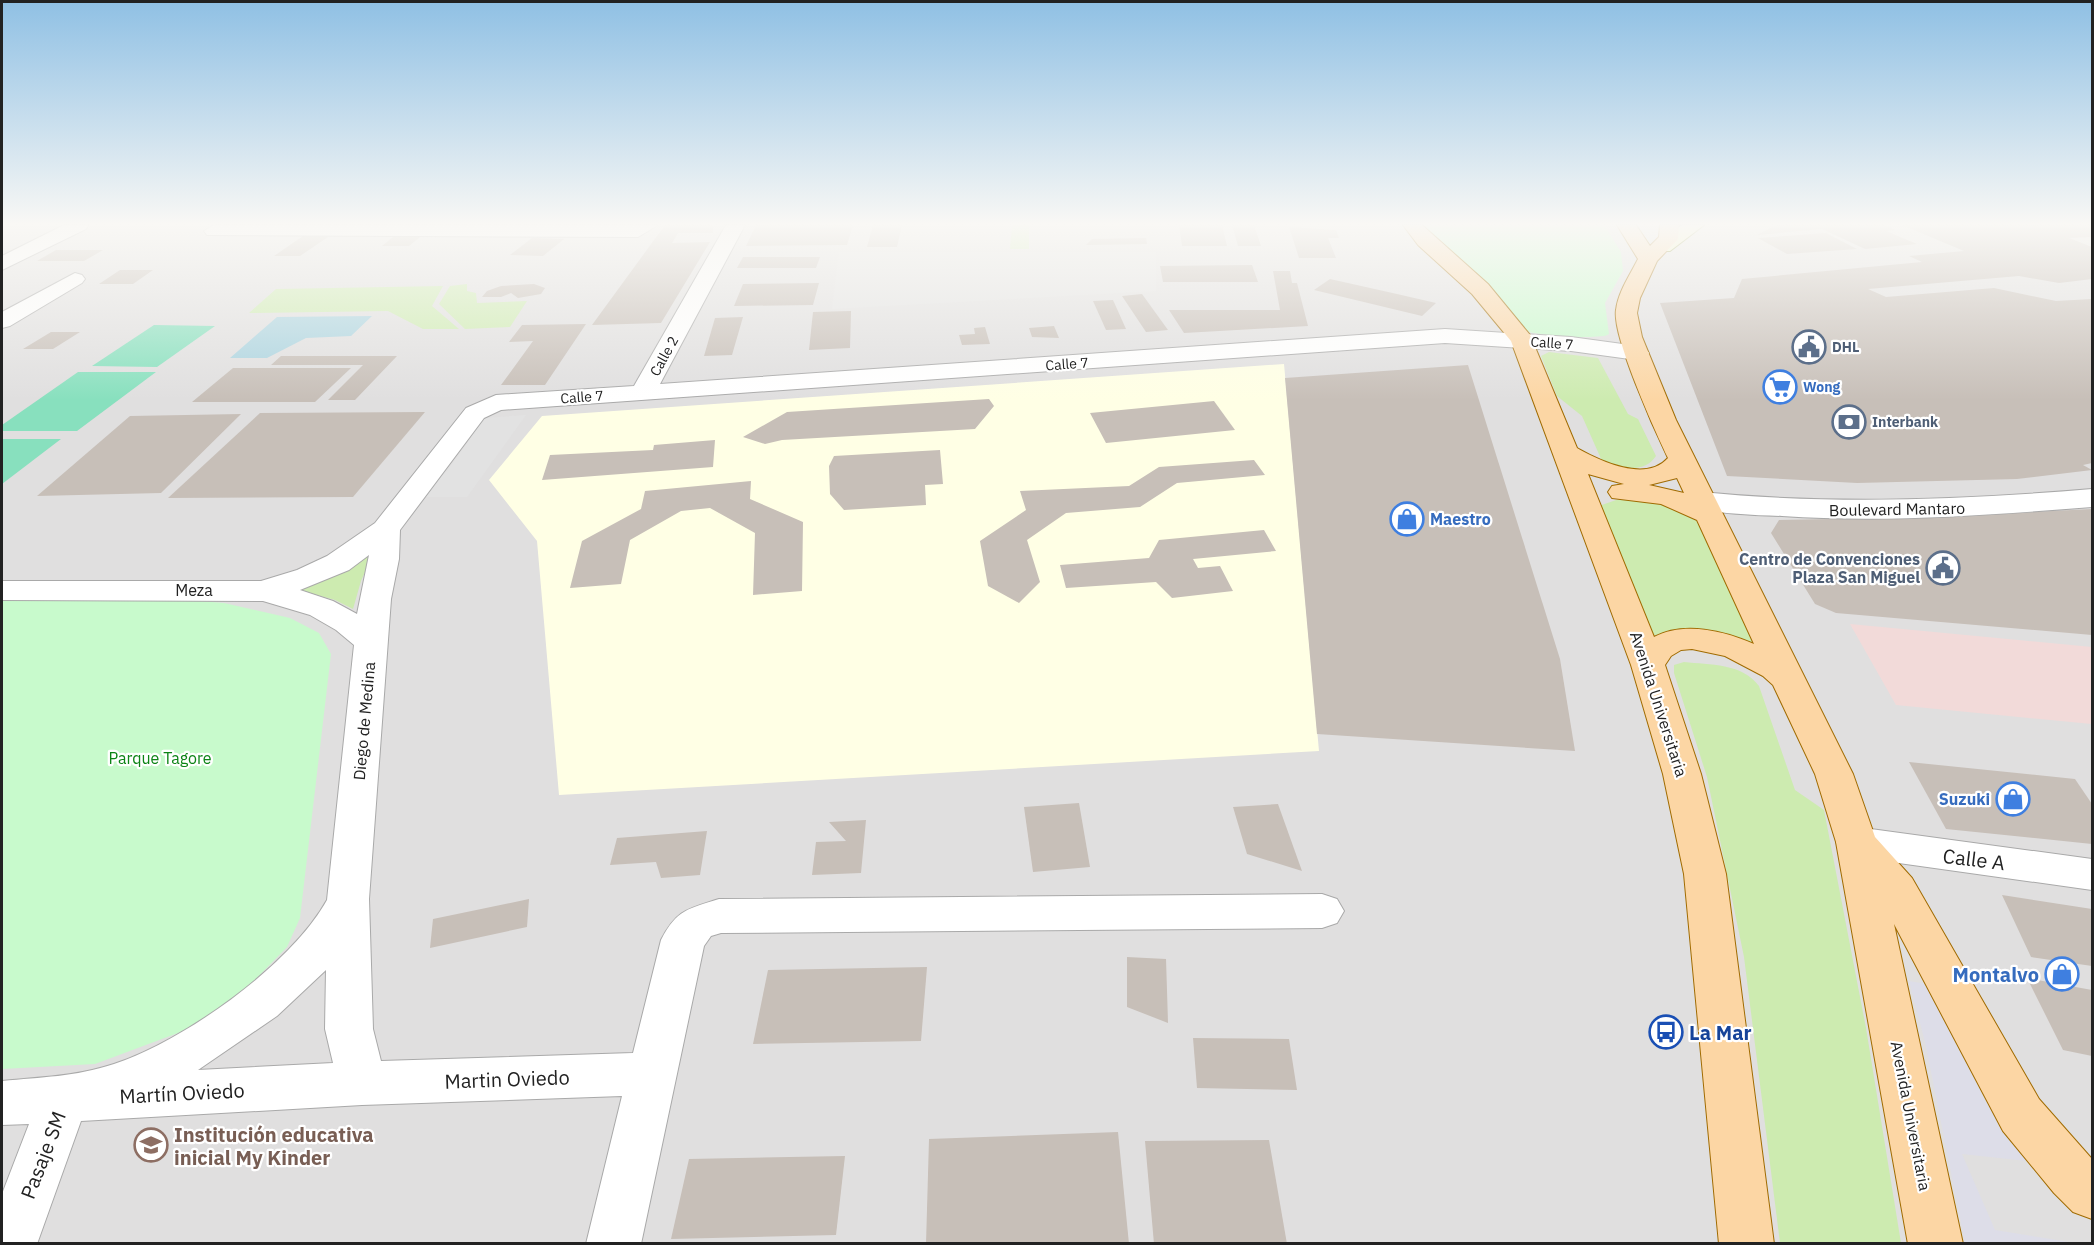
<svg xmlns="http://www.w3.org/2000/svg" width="2094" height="1245" font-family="'IBM Plex Sans',sans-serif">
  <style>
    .residential { fill: #e0dfdf }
    .commercial { fill: #f2dad9 }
    .education { fill: #ffffe5 }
    .grass { fill: #cdebb0 }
    .park { fill: #c8facc }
    .pitch { fill: #88e0be }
    .parking { fill: #e2e2e2 }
    .plaza { fill: #dddde8 }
    .water { fill: #aad3df }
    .building { fill: #c7bfb8 }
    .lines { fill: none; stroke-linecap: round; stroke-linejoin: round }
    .street-casing { stroke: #a9a9a9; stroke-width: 2 }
    .secondary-casing { stroke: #707d05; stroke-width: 2 }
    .primary-casing { stroke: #a06b00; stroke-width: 2 }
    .street { fill: #fff; fill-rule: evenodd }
    .secondary { fill: #f7fabf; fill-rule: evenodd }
    .primary { fill: #fcd6a4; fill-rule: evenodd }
    .labels { text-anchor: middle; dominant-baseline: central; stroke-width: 4.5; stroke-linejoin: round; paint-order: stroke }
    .far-street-label { font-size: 14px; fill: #222; stroke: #fff }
    .far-service-label { font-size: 14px; font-weight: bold; fill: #4e5e75; stroke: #fff; text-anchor: start }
    .far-shop-label { font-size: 14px; font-weight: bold; fill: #366cbe; stroke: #fff; text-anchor: start }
    .street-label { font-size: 16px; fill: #222; stroke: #fff }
    .shop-label { font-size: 16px; font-weight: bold; fill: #366cbe; stroke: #fff; text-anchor: start }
    .service-label { font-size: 16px; font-weight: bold; fill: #4e5e75; stroke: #fff; text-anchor: end }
    .park-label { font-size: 16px; fill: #0c8416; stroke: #fff }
    .near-street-label { font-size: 20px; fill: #222; stroke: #fff }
    .near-shop-label { font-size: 20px; font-weight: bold; fill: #366cbe; stroke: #fff; text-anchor: end }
    .near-transit-label { font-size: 20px; font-weight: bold; fill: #164399; stroke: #fff; text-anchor: start }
    .near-education-label { font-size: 20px; font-weight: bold; fill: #785e54; stroke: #fff; text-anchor: start }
  </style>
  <rect width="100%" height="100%" fill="#f2efe9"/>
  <rect class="residential" x="2" y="225" width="2090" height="1018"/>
  <polygon class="commercial" points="1850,624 2092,647 2092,724 1896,705"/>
  <polygon class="education" points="1284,364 1319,751 559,795 537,541 489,480 542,416"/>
  <g class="grass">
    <polygon points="1012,225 1029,225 1029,249 1010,249"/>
    <polygon points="467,284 467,291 476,293 477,303 527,301 510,327 465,329 439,304 450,286"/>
    <polygon points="443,286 432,306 459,329 423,329 388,311 249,313 276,289"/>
    <path d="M1549,352l49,6 30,56 10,5 18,37c-13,19 -34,11 -54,5l-20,-45 -25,-20 -16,-40z"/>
    <polygon points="1632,499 1670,504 1694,515 1756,640 1756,645 1665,633 1647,637 1599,506 1616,500"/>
    <polygon points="373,554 361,581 353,609 335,600 292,588 331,575"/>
    <path d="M1684,662c26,3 58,1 75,24l36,104 29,20 42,218 35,215h-121l-36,-286 -37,-180 -33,-104v-8z"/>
  </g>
  <g class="park">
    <path d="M1423,225h181l17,27 2,19 -18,32 4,31c-6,6 -73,2 -82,-3 -9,-7 -16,-19 -25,-28 -26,-25 -58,-47 -79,-78z"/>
    <polygon points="2,600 188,600 224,603 290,618 319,633 331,654 300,918 287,947 250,985 202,1024 95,1064 2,1069"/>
  </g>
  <g class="pitch">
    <polygon points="154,325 215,326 157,367 92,366"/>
    <polygon points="78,372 156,372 77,431 2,431 2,425"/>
    <polygon points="2,439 61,439 2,484"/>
  </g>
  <g class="parking">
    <polygon points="839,252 1156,252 1156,291 832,309"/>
    <polygon points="526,415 467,497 419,497 447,471 485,418"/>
  </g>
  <polygon class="plaza" points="1909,981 1932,985 1984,1099 2037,1162 1962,1154 1995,1230 2075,1243 1965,1243 1925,1042"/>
  <polygon class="water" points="372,316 351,336 306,338 267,358 230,358 277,317"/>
  <g class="building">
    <polygon points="665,225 713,225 713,233 678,233 672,243 710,242 661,323 592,325"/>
    <polygon points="756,225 853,225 847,245 746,246"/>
    <polygon points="873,225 902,225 897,247 867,247"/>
    <polygon points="1179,225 1222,225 1227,246 1182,246"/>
    <polygon points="1232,225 1254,225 1261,246 1238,246"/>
    <polygon points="1776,225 1885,225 1896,230 1886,231 1917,244 1865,249 1822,229 1757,235"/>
    <polygon points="1902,225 2092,225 2092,237 2069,238 2092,247 2092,279 2059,283 2019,276 1868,289 1886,297 1994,288 2056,301 2092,299 2092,463 2083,465 2092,470 2017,479 1857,483 1727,476 1660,303 1734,298 1742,279 1922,262 1909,256 1964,251"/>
    <polygon points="1289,227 1336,230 1339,238 1328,238 1336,258 1299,258"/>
    <polygon points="1826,233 1857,249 1787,254 1758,238"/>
    <polygon points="303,236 328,237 300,256 274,256"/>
    <polygon points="393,237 420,237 409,246 382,246"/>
    <polygon points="532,238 564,239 543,256 510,255"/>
    <polygon points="1146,238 1147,244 1086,245 1092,239"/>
    <polygon points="56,250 103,250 84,261 37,261"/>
    <polygon points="743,257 820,257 816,268 737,268"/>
    <polygon points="1252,265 1258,282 1163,282 1160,266"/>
    <polygon points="120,270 153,270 133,284 99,284"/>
    <polygon points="1273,271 1290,271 1292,283 1297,283 1308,326 1184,333 1169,310 1280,310"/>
    <polygon points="1330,279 1397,294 1436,303 1422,316 1314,290"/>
    <polygon points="819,283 813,305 734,306 743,284"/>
    <polygon points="534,284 545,288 541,294 518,298 511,293 501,297 482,297 487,291 501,286"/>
    <polygon points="1142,294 1168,330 1146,332 1122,296"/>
    <polygon points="1113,300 1126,329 1106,330 1093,301"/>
    <polygon points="851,311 850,348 809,350 813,312"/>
    <polygon points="743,317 732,355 704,356 715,318"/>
    <polygon points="586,324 545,385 501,385 533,341 509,342 522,325"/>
    <polygon points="1054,326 1059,338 1032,337 1029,328"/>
    <polygon points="985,327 990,344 962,345 959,335 975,334 974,328"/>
    <polygon points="51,332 80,332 53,349 23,349"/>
    <polygon points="281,356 397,356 355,400 328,400 363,365 271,365"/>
    <polygon points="1468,365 1560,659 1575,751 1317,734 1285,378"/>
    <polygon points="233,368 351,368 315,402 192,402"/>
    <polygon points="989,399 994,406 975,429 782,440 765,444 743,437 787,412"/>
    <polygon points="1214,401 1235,430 1106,443 1090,413"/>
    <polygon points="425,412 353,497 168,498 260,413"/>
    <polygon points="241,414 161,493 37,496 130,416"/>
    <polygon points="715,440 713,467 542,480 550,455 653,450 654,445"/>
    <polygon points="940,450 943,484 925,485 926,505 844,510 830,494 829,466 834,456"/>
    <polygon points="1254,460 1265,475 1177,483 1140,507 1066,513 1027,540 1040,582 1019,603 988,586 980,541 1026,510 1020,491 1129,486 1159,467"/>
    <polygon points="751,481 750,499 803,522 802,591 753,595 755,533 710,508 681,511 630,540 621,584 570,588 582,541 641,509 645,491"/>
    <polygon points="2092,509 2092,635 1836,613 1815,604 1771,533 1779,520 1933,517"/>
    <polygon points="1264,530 1276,551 1193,559 1198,568 1220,566 1233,591 1172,598 1156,582 1066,588 1060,565 1149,558 1159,540"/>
    <polygon points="1909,762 2075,779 2092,804 2092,844 1946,829"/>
    <polygon points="1079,803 1090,867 1033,872 1024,807"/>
    <polygon points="1278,804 1302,871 1247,854 1233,807"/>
    <polygon points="866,820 861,873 812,875 816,842 846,841 829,822"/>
    <polygon points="707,831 700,875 661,878 656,862 610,865 617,838"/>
    <polygon points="2002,895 2092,909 2092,966 2031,957"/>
    <polygon points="529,899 527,927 430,948 433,919"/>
    <polygon points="1127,957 1166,959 1168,1023 1127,1007"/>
    <polygon points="927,967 921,1041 753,1044 768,970"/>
    <polygon points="2027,978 2092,990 2092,1056 2063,1050"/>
    <polygon points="1193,1038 1289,1039 1297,1090 1197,1088"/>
    <polygon points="1118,1132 1129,1244 926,1244 929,1139"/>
    <polygon points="1269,1140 1287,1244 1154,1244 1145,1141"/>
    <polygon points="845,1156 836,1235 671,1239 689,1159"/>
  </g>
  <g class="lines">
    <defs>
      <g id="street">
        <polygon points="64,225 88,225 86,229 2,270 2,256"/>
        <polygon points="214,225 658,225 638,237 207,235 204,231"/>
        <path d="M726,225h19l-85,159 785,-55 126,8 66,9 8,2 4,5 -4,5 -8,2 -66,-9 -126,-8 -944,67 -17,8 -84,112 -1,29 -8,40 -22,300 4,130 8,32 252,-8 28,-113c16,-31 27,-31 58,-41l603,-5 15,5 7,12 -7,12 -15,5 -601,5 -10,3 -7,10 -63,298h-55l36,-148 -260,9 -281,16 -44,123h-35v-50l27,-70 -27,1v-44c40,-4 72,-4 112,-17 70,-23 177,-99 213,-164l27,-255 -18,-15 -26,-15 -47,-14 -261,-1v-19h259l36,-11 30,-14 48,-33 91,-115 30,-13 138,-9zM369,555l-12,59 -24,-13 -33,-11 49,-20zM326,970l-1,59 8,34 -135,7 79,-54z"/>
        <polygon points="75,273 82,275 85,279 82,283 10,326 2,328 2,312"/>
        <path d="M2092,489v18c-103,8 -207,16 -310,9 -30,-1 -62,-2 -91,-9l-4,-6 4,-6 10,-3c131,13 260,8 391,-3z"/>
        <polygon points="1856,827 2092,859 2092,890 1856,857 1842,852 1836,842 1842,832"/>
      </g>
      <polygon id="secondary" points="1682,225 1704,225 1670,251 1656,251 1653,247 1656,243"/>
      <path id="primary" d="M1403,225h19l66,59 42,51 47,113c23,13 69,35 91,10 -13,-27 -56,-122 -52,-148 2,-18 14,-35 22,-51l-21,-34h19l14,21 9,-9 1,-12h19l-1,14 -21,22 -17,37 -3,15 5,24 34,83 177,354 22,63 37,41 127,221 53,60v60l-19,-7 -19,-19 -51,-62 -109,-207 69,320h-55l-72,-402 -21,-68 -42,-89 -10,-9 -38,-20 -33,-7 -11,1 -10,6 -6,9 36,109 25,100 48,370h-55l-35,-370 -21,-100 -32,-109 -120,-324 -39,-47 -54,-49zM1588,474l36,10 -12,2 -4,6 4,6 49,6 36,16 57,124c-29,-13 -70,-23 -100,-7zM1677,478l7,15 -35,-8z"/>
    </defs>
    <use href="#street" class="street-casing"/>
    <use href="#secondary" class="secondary-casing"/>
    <use href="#primary" class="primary-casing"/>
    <use href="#street" class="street"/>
    <use href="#secondary" class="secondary"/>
    <use href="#primary" class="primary"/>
  </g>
  <linearGradient id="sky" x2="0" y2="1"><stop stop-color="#8fc0e4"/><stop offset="0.56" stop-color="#f9f8f5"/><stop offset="1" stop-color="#f9f8f5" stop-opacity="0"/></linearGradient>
  <rect width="2094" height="400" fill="url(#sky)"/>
  <defs>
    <symbol id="civic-ring" viewBox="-11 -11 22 22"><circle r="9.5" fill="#fff" stroke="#5c6f8a" stroke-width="1.5"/><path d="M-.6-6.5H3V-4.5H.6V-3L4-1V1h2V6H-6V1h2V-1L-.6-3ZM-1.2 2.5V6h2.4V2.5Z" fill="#5c6f8a"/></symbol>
    <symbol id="supermarket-ring" viewBox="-11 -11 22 22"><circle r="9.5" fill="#fff" stroke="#3f7fe0" stroke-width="1.5"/><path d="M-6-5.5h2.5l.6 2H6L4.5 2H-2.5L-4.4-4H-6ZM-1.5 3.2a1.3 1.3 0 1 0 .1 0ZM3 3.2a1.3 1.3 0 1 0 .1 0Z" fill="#3f7fe0"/></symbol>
    <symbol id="bank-ring" viewBox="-11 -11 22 22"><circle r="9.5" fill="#fff" stroke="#5c6f8a" stroke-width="1.5"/><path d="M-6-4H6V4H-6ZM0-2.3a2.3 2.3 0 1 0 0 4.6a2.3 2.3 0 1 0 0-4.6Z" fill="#5c6f8a"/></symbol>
    <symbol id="shop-ring" viewBox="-11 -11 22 22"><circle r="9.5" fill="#fff" stroke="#3f7fe0" stroke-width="1.5"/><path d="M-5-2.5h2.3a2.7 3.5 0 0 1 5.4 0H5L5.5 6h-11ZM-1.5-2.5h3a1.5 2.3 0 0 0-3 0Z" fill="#3f7fe0"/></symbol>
    <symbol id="bus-ring" viewBox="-11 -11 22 22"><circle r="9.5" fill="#fff" stroke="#1a4fb4" stroke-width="1.5"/><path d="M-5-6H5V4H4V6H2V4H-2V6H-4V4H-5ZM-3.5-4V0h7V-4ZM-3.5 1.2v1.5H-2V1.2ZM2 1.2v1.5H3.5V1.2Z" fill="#1a4fb4"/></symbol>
    <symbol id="school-ring" viewBox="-11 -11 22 22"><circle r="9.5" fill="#fff" stroke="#8d6e63" stroke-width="1.5"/><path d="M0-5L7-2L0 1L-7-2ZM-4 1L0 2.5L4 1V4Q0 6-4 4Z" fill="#8d6e63"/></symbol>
  </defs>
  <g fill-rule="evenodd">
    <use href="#civic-ring" x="1790" y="328" width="38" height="38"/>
    <use href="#supermarket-ring" x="1761" y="368" width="38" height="38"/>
    <use href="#bank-ring" x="1830" y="403" width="38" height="38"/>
    <use href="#shop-ring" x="1388" y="500" width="38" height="38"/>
    <use href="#civic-ring" x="1924" y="549" width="38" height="38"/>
    <use href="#shop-ring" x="1994" y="780" width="38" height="38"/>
    <use href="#shop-ring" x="2043" y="955" width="38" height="38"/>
    <use href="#bus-ring" x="1647" y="1013" width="38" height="38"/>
    <use href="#school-ring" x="132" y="1126" width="38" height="38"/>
  </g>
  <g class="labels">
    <g class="far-street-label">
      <text transform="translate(1552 343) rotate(4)">Calle 7</text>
      <text transform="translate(664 356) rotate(-61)">Calle 2</text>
      <text transform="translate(1067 364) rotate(-4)">Calle 7</text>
      <text transform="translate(582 397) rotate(-4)">Calle 7</text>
    </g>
    <g class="far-service-label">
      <text x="1832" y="347">DHL</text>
      <text x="1872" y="422">Interbank</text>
    </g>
    <g class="far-shop-label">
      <text x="1803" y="387">Wong</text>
    </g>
    <g class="street-label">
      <text transform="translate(1897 509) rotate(-1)">Boulevard Mantaro</text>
      <text x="194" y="590">Meza</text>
      <text transform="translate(1659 704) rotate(72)">Avenida Universitaria</text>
      <text transform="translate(364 721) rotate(-85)">Diego de Medina</text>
      <text transform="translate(1911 1116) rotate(79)">Avenida Universitaria</text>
    </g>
    <g class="shop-label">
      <text x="1430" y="519">Maestro</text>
      <text x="1990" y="799" text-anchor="end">Suzuki</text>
    </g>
    <g class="service-label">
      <text x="1920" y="559">Centro de Convenciones<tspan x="1920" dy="18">Plaza San Miguel</tspan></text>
    </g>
    <g class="park-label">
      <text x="160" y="758">Parque Tagore</text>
    </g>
    <g class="near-street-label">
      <text transform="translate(1974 859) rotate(7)">Calle A</text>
      <text transform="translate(507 1079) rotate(-2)">Martin Oviedo</text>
      <text transform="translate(182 1093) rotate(-3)">Martín Oviedo</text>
      <text transform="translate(43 1155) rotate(-69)">Pasaje SM</text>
    </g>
    <g class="near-shop-label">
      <text x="2039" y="974">Montalvo</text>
    </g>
    <g class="near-transit-label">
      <text x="1689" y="1032">La Mar</text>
    </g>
    <g class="near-education-label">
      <text x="174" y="1134">Institución educativa<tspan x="174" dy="23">inicial My Kinder</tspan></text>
    </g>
  </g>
  <rect width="2094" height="1245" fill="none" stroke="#222222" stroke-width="6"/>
</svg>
